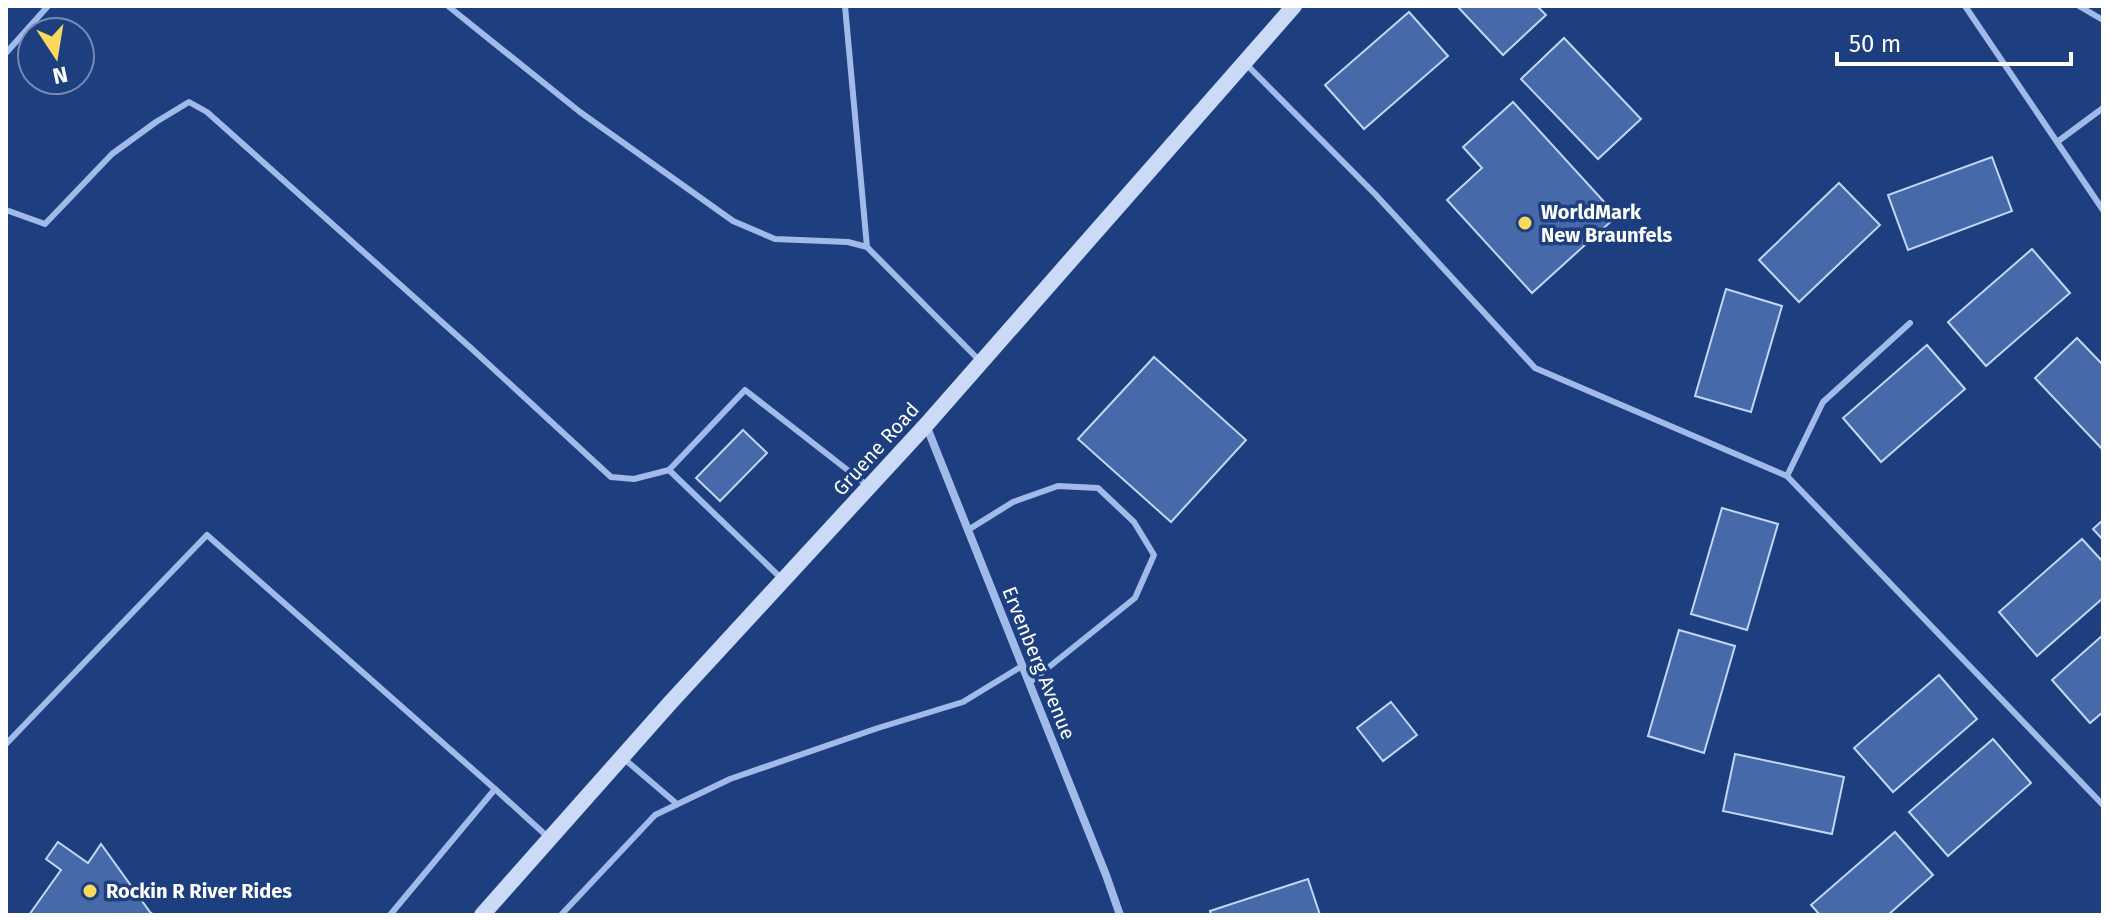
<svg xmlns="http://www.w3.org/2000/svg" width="2109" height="921" font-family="'Fira Sans',sans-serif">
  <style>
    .building { fill: #4569a9; stroke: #c4d6f7; stroke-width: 2 }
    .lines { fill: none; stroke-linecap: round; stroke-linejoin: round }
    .lane { stroke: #a0bae9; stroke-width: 6 }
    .street { stroke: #a0bae9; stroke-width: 8 }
    .secondary { stroke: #cbdaf7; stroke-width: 16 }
    .poi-dot { fill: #f9da5e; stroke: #1d3e7f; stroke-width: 3 }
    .labels { text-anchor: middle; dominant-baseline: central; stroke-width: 7; stroke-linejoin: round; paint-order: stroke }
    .poi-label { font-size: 20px; font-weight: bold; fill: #fff; stroke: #1d3e7f; text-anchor: start }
    .street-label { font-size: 20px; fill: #fff; stroke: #1d3e7f }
  </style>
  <rect width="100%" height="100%" fill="#1d3e7f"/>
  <g class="building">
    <polygon points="1457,6 1537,6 1546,15 1503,55"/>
    <polygon points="1409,12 1448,56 1364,129 1325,85"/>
    <polygon points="1564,38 1641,119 1598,159 1521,79"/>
    <polygon points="1513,102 1617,216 1532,293 1447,200 1482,168 1463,147"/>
    <polygon points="1992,157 2012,211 1908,250 1888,195"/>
    <polygon points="1839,183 1880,225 1799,302 1759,260"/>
    <polygon points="2032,249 2070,293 1986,366 1948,322"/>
    <polygon points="1726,289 1782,306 1751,412 1695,396"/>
    <polygon points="2077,338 2103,365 2103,450 2035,378"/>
    <polygon points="1927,345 1965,389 1881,462 1843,418"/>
    <polygon points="1154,357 1246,440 1171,522 1078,439"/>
    <polygon points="743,430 767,453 720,501 696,478"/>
    <polygon points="1722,508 1778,524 1747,630 1691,614"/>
    <polygon points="2103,520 2103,540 2093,529"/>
    <polygon points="2082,539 2103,562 2103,598 2037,656 1999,612"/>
    <polygon points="1679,630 1735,646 1704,753 1648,736"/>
    <polygon points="2103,635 2103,712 2090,723 2052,680"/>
    <polygon points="1939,675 1977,719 1893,792 1854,748"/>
    <polygon points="1391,702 1417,735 1383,761 1357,728"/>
    <polygon points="1993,739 2031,783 1948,856 1909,812"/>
    <polygon points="1735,754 1844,777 1832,834 1723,811"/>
    <polygon points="1895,832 1933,875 1888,915 1820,915 1811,905"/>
    <polygon points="58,842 88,863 101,844 150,912 154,915 29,915 61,870 46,859"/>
    <polygon points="1308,879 1320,915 1211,915 1210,911"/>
  </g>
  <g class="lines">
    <g class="lane">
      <polyline points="448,6 580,112 733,221 775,239 848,242 867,247 981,362"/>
      <polyline points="845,6 867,247"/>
      <polyline points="1965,6 2103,210"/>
      <polyline points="2079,6 2103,20"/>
      <polyline points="6,53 48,6"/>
      <polyline points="1247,65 1375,194 1535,368 1787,476 2103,805"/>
      <polyline points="2057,142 2103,108"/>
      <polyline points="6,210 45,224 112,154 156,122 189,102 207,112 472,349 611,477 634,479 669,470"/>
      <polyline points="1787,476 1823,402 1910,323"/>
      <polyline points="968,530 1013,502 1058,486 1098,488 1134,522 1154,555 1135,598 1029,683"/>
      <polyline points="783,580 669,470 745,390 868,486"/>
      <polyline points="6,744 207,535 495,789"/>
      <polyline points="622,757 677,804"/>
      <polyline points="390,915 495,789 549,838"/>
      <polyline points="561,915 655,815 730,779 878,728 963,702 1022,666"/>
    </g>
    <polyline class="street" points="926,425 1106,875 1120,915"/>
    <polyline class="secondary" points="482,915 670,703 926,425 1294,6"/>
  </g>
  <g class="poi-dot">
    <circle cx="1525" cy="223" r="8"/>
    <circle cx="90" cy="891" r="8"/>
  </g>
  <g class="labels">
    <g class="poi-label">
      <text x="1541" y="212">WorldMark<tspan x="1541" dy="23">New Braunfels</tspan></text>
      <text x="106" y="891">Rockin R River Rides</text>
    </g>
    <g class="street-label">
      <text transform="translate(876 449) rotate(-48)">Gruene Road</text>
      <text transform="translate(1039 663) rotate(68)">Ervenberg Avenue</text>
    </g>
  </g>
  <rect width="2109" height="921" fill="none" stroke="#ffffff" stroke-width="16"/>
  <g transform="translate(56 56) rotate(168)"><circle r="38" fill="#1d3e7f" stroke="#778bb2" stroke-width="2"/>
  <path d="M0-6L14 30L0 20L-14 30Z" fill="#f9da5e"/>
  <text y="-12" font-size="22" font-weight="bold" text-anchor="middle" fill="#ffffff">N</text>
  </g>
  <path d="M1837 52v12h234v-12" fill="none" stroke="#ffffff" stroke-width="4"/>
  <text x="1849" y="52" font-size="24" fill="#ffffff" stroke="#1d3e7f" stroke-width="6" paint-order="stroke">50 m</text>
</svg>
